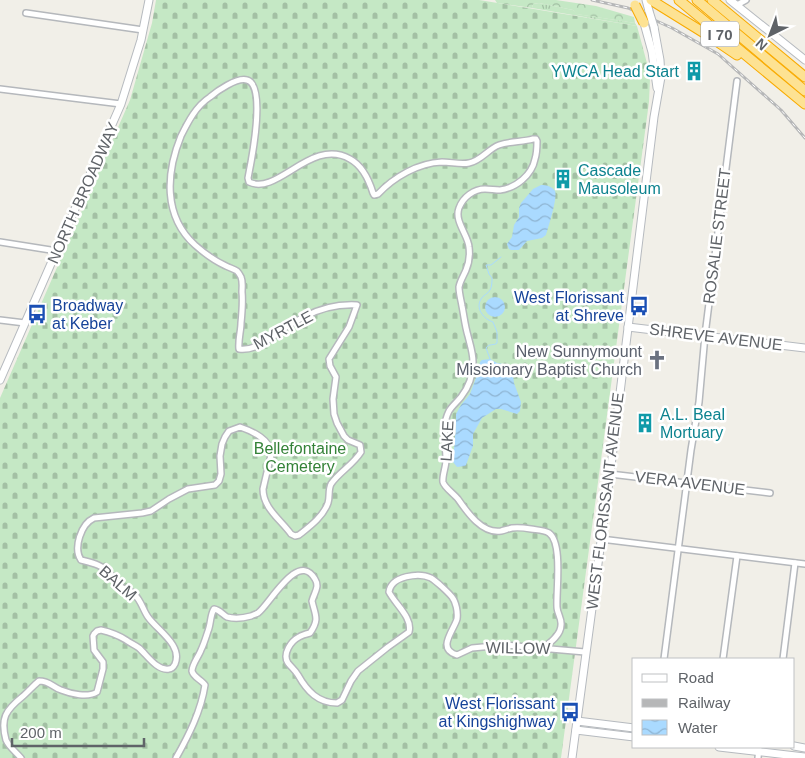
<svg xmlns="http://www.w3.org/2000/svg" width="805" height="758" font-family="Arial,sans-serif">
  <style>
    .grass { fill: url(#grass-tufts) }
    .forest { fill: url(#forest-crowns) }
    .cemetery { fill: url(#cemetery-stones) }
    .water { fill: url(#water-waves) }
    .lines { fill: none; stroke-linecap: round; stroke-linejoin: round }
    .stream { stroke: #aadaff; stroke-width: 1 }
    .street-casing { stroke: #b5b8bc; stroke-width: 8 }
    .secondary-casing { stroke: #b6babf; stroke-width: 9 }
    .highway-casing { stroke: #f9ab00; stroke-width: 11 }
    .street { stroke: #fff; stroke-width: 5 }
    .secondary { stroke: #fff; stroke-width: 7 }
    .highway { stroke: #fde293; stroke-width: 9 }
    .rail-casing { stroke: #b6b7b8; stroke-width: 3 }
    .rail { stroke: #fff; stroke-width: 1; stroke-dasharray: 4; stroke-linecap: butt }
    .secondary-bridge-casing { stroke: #b6babf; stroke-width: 9; stroke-linecap: butt }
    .highway-bridge-casing { stroke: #f9ab00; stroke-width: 11; stroke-linecap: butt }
    .secondary-bridge { stroke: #fff; stroke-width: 7 }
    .highway-bridge { stroke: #fde293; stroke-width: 9 }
    .labels { text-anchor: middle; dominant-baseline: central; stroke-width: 5; stroke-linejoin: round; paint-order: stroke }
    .shield { fill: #fff; stroke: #8f9295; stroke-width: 1 }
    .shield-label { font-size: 15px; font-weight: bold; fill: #5f6368 }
    .culture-label { font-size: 16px; fill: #0d838f; stroke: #fff; text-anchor: start }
    .street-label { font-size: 16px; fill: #5f6368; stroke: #fff }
    .transit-label { font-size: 16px; fill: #164399; stroke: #fff; text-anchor: end }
    .worship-label { font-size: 16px; fill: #5b616d; stroke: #fff; text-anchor: end }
    .park-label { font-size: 16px; fill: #348238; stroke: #fff }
  </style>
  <defs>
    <pattern id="grass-tufts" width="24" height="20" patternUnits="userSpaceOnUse" patternTransform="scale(1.25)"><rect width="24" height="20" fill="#c5e8c5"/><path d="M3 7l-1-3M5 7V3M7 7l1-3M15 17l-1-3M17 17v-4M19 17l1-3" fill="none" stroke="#a3c0a4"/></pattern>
    <pattern id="forest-crowns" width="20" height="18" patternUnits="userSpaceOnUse" patternTransform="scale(1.25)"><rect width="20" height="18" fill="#c5e8c5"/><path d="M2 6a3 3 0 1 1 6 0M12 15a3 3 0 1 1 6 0" fill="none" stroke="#a3c0a4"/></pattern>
    <pattern id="cemetery-stones" width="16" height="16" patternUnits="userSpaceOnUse" patternTransform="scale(1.25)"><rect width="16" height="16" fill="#c5e8c5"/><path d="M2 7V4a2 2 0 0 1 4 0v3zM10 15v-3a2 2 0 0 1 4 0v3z" fill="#a3c0a4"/></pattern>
    <pattern id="water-waves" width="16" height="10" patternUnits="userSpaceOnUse" patternTransform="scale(1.25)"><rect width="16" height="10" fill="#aadaff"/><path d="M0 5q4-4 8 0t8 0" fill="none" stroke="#8eb4d2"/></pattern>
  </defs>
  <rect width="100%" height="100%" fill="#f1efe8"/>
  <polygon class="grass" points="539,3 573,10 577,14 635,23 637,26 532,8 533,4"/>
  <polygon class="forest" points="495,0 556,0 596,6 634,17 635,23 576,14 573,10 539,3 533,4 532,8 497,3"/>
  <polygon class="cemetery" points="156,0 479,0 637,26 648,67 650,79 649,102 561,758 0,758 0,398 130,100 152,23"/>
  <g class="water">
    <path d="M541,185c5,0 11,1 14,6 3,6 -7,37 -9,44l-4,3 -15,3 -8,9h-8l-2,-1 -2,-5 5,-7 2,-12 5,-8v-9l2,-5 12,-14z"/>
    <circle cx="495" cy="307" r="10"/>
    <polygon points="490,359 497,363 509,365 512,368 514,383 521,402 520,411 517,414 501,409 496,409 482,418 473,434 473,446 466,465 465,466 457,467 453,462 456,424 456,414 461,405 470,394 476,378 480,362 482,360"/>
  </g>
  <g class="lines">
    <path class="stream" d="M490,359l-4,-11c3,-5 8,-2 11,-5v-11l-4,-10c-9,-3 -18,-13 -12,-23 2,-4 7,-5 9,-9 2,-3 2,-9 2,-12l-3,-4 -3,-9h5l10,-8"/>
    <defs>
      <g id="street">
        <polyline points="737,5 746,0"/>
        <polyline points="26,13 143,30"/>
        <polyline points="0,89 121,104"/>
        <polyline points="0,242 57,251"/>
        <polyline points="0,320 25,323"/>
        <polyline points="610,474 770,493"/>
        <polyline points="601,539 805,564"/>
        <polyline points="664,659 691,450 699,402 705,335 737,81"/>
        <polyline points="723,659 737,556"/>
        <polyline points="783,659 795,563"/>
        <path d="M21,758c-5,-6 -12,-11 -15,-18 -6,-22 0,-30 16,-43 6,-5 11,-11 17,-16 11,0 13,6 22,9 10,4 27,8 36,2l6,-23v-7l-9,-12 -1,-14 1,-2 3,-3 4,-1c9,2 17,5 25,10 4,3 9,5 13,8 8,7 18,23 30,21 3,0 5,-3 6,-5 8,-19 -18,-34 -27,-47 -5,-7 -7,-17 -14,-23 -3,-4 -9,-4 -13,-7 -4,-4 -6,-8 -10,-12 -8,-10 -18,-12 -30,-15 -8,-12 0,-36 13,-42l48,-5 9,-2 18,-12 19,-10 27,-4 4,-4 2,-7 -1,-18 2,-12 3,-7 4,-6 11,-4c12,4 32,13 31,28l-8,34c0,19 17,30 28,45l4,2 4,-1c10,-8 24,-18 29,-32 2,-6 0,-13 3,-19 8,-12 22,-19 30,-32l-1,-7 -12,-5 -4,-4 -7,-13 -3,-9 -1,-15 3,-22 -6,-11 -1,-7 20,-32 8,-22c-18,-1 -36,3 -53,12 -8,4 -16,8 -23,14 -13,9 -26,20 -42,18 -1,-9 2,-18 2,-26 1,-10 2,-21 1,-31 0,-5 1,-10 -1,-15 -1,-2 -2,-4 -4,-6 -3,-2 -7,-3 -11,-5 -11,-5 -22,-13 -31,-21 -32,-29 -29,-72 -14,-109 7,-14 15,-30 29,-39 7,-6 27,-20 37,-17 20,5 4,83 1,98l1,4c29,14 62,-45 101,-23 13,7 19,21 23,34l1,2 4,-1c16,-17 40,-31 64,-32 9,0 19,3 27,1 12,-2 19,-14 30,-18 11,-4 23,-3 34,-6h3l1,2c0,6 0,12 -2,18 -3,16 -19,29 -35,31 -5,0 -10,-1 -15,-1 -11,0 -22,8 -26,19 -5,13 9,27 10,39 1,8 0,16 -3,23 -2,5 -6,11 -7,17 0,6 2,13 3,19 2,10 3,20 6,30 2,8 5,17 5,26 0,12 -4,25 -12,35 -4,5 -9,9 -12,14 -8,16 -3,32 -3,49 0,7 -4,16 -3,22 1,5 11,12 15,17 9,13 24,35 43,32 4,-1 7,-2 11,-3 6,-1 13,0 19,1 6,1 13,1 18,4 14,10 7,58 8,74 0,6 5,12 4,18 0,10 -11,18 -18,23"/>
        <path d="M176,758c13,-23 25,-47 29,-73 -3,-5 -12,-8 -13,-14 0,-7 7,-15 9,-21 3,-6 5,-13 7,-19 3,-7 2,-16 6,-22 6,1 9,6 13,8 7,2 17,1 24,-1 2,-1 5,-2 7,-3 12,-9 40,-63 57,-34 5,8 -1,14 -3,22 3,14 8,18 -2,32 -4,1 -8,2 -11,4 -8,4 -17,17 -11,26 3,4 7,7 10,12 9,16 20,28 39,28l5,-3 9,-19 7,-10 30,-24 21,-15c4,-14 -14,-28 -20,-40 2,-16 30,-20 42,-14 5,3 17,14 21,19 4,5 6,15 5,22 -3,11 -21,30 0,36l15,-7 32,-3 81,7"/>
        <polyline points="758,758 759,747"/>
      </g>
      <g id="secondary">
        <polyline points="646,0 649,11"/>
        <polyline points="730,0 805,60"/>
        <polyline points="644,23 652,52 657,88"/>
        <polyline points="628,327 805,348"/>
        <polyline points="0,380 121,104 141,40 149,0"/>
        <polyline points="577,721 634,728"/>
        <polyline points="576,730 634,737"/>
        <polyline points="794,746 805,748"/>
        <polyline points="719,747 805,757"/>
        <polyline points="572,758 610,474 654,117 661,77 660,60 654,27"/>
      </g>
      <g id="highway">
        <polyline points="651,0 709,36 737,55"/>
        <polyline points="679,0 805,104"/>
        <polyline points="697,0 805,91"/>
        <polyline points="712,0 805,77"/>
      </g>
    </defs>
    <use href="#street" class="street-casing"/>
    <use href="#secondary" class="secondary-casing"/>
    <use href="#highway" class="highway-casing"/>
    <use href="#street" class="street"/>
    <use href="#secondary" class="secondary"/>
    <use href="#highway" class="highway"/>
    <defs>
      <polyline id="rail" points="592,0 628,8 672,28 718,54 781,110 805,138"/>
    </defs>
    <use href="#rail" class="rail-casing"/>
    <use href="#rail" class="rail"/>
    <defs>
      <polyline id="secondary-bridge" points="649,11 654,27"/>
      <polyline id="highway-bridge" points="635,5 644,23"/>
    </defs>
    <use href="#secondary-bridge" class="secondary-bridge-casing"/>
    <use href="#highway-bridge" class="highway-bridge-casing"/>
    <use href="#secondary-bridge" class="secondary-bridge"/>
    <use href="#highway-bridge" class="highway-bridge"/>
  </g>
  <defs>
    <symbol id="building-bare" viewBox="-9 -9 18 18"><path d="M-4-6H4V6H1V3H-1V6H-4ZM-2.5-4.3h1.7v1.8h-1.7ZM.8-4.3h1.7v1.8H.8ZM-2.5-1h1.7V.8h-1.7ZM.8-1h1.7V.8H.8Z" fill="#0f9aa8" stroke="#fff" stroke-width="2.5" paint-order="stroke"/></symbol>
    <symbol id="bus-bare" viewBox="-9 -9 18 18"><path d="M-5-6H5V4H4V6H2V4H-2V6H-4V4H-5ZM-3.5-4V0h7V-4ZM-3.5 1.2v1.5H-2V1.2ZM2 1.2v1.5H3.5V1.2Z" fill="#1a4fb4" stroke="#fff" stroke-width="2.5" paint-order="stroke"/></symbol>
    <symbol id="church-bare" viewBox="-9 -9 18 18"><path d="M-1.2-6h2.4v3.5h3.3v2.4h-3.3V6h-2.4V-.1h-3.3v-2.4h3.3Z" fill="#6b7280" stroke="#fff" stroke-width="2.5" paint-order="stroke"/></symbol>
  </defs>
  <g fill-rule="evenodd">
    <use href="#building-bare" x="680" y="57" width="28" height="28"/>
    <use href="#building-bare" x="549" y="165" width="28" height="28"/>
    <use href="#bus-bare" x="625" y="292" width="28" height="28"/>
    <use href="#bus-bare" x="23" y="300" width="28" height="28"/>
    <use href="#church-bare" x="643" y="346" width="28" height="28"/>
    <use href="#building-bare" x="631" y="409" width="28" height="28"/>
    <use href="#bus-bare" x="556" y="698" width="28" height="28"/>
  </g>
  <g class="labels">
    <rect class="shield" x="701" y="21.5" width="38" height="25" rx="4"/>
    <g class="shield-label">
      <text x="720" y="34">I 70</text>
    </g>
    <g class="culture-label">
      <text x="679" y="71" text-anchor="end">YWCA Head Start</text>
      <text x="578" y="170">Cascade<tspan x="578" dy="18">Mausoleum</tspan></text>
      <text x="660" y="414">A.L. Beal<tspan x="660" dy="18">Mortuary</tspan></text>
    </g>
    <g class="street-label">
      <text transform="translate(83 193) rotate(-66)">NORTH BROADWAY</text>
      <text transform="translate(717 236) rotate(-83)">ROSALIE STREET</text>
      <text transform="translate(283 330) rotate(-28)">MYRTLE</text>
      <text transform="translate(716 337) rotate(7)">SHREVE AVENUE</text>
      <text transform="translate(447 441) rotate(-87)">LAKE</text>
      <text transform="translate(690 483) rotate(7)">VERA AVENUE</text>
      <text transform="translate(605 501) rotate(-83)">WEST FLORISSANT AVENUE</text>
      <text transform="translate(118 583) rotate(41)">BALM</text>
      <text transform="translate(518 648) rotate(1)">WILLOW</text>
    </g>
    <g class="transit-label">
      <text x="624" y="297">West Florissant<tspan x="624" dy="18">at Shreve</tspan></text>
      <text x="52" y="305" text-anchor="start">Broadway<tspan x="52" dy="18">at Keber</tspan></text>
      <text x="555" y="703">West Florissant<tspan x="555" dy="18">at Kingshighway</tspan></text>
    </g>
    <g class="worship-label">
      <text x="642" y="351">New Sunnymount<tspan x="642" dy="18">Missionary Baptist Church</tspan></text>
    </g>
    <g class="park-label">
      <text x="300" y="448">Bellefontaine<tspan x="300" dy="18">Cemetery</tspan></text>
    </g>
  </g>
  <rect x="632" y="658" width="162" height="90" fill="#ffffff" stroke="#bfc1c3"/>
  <rect x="642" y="674" width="25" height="8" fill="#ffffff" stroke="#bfc1c3"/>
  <text x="678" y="683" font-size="15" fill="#5f6368">Road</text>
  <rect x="642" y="699" width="25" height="8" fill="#b6b7b8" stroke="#bfc1c3"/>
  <text x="678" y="708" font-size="15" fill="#5f6368">Railway</text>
  <rect x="642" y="720" width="25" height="15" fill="url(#water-waves)" stroke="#bfc1c3"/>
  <text x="678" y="733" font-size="15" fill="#5f6368">Water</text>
  <g transform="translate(770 35) rotate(222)" stroke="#ffffff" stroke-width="4" paint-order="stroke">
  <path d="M0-4L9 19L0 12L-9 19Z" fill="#5f6368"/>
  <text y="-8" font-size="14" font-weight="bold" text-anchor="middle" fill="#5f6368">N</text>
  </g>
  <path d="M12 738v8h132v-8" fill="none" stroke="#5f6368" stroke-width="2.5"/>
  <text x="20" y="738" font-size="15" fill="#5f6368" stroke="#ffffff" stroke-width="4" paint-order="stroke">200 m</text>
</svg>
